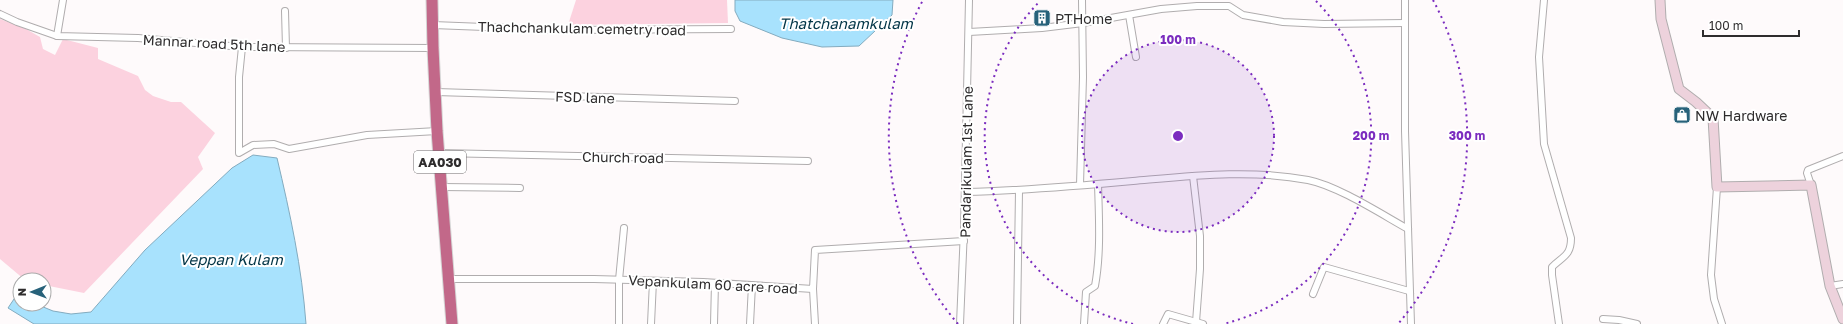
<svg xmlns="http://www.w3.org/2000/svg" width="1843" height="324" font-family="'Golos Text',sans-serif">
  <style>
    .green { fill: #fcd2df }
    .water { fill: #a8e2fd; stroke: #83abbf }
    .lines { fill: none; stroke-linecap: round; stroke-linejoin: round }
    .street-casing { stroke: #b0adae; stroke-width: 8 }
    .secondary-casing { stroke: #b0adae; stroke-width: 11 }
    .highway-casing { stroke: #d5d5d5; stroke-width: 13 }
    .street { stroke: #fff; stroke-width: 6 }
    .secondary { stroke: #edd2dc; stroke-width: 9 }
    .highway { stroke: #c26889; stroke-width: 11 }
    .ring { fill: none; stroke: #7b2cbf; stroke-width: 2; stroke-dasharray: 2 4 }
    .labels { text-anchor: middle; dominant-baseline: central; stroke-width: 4; stroke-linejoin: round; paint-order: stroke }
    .shield { fill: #fff; stroke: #6d6b6c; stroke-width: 1 }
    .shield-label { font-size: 13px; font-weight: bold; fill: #2e2c2d }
    .poi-label { font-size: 14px; fill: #2e2c2d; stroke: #fff; text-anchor: start }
    .street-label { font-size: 14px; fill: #2e2c2d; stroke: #fff }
    .water-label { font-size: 15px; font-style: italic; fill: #003446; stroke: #fff }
    .centre { fill: #7b2cbf; stroke: #fff; stroke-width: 2 }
    .ring-label { font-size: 12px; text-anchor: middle; font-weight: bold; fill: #7b2cbf; stroke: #fff; stroke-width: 4; stroke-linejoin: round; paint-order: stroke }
  </style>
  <rect width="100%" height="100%" fill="#fefafb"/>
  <g class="green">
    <polygon points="576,0 727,0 728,23 568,25"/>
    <polygon points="0,19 26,29 40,37 43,49 55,55 63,39 98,48 98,59 138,76 145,90 153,96 171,102 181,102 215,133 198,157 203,169 84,293 44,285 44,280 25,280 0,259"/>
  </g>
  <g class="water">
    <polygon points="735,0 893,0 892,15 859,46 822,47 782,38 740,21 735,11"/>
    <path d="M253,155l24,3c13,55 25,110 29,166h-272l-26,-16 8,-12 4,1v7h16l17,7 18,3 20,-2 54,-62 87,-82z"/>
  </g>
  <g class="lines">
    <defs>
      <g id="street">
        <polyline points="1405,0 1405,131 1411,324"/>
        <path d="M1544,0l-5,57 5,87 27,94c0,18 -8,18 -19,29v8l7,49"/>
        <polyline points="285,11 286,48"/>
        <polyline points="0,14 17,22 57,36 138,38 242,47 433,48"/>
        <polyline points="1129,15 1136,57"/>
        <polyline points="433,25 562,30 731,29"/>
        <polyline points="969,32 1042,28 1083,23 1161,9 1197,6 1229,6 1243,15 1283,22 1324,24 1405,23"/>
        <polyline points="57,36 63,0"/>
        <polyline points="242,47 239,77 239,153 253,145 274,144 289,149 367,135 437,131"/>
        <polyline points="436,92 735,101"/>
        <polyline points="439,153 808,161"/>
        <polyline points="1193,176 1200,236 1200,269 1196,322"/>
        <polyline points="1080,185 1083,77 1082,0"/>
        <polyline points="1811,185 1807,173 1808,170 1843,156"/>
        <polyline points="442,187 520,188"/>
        <polyline points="1717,187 1711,275 1714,299 1722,324"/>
        <path d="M965,192c56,-1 112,-6 168,-11 58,-5 118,-12 175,-1 30,6 73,34 100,49"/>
        <polyline points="449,279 594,279 703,282 813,289 815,250 964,241"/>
        <polyline points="1830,286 1843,284"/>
        <polyline points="813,289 815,324"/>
        <polyline points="1313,294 1324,267 1409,291 1410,293"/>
        <polyline points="1603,319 1619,320 1637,324"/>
        <polyline points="619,324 619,280 624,228"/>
        <polyline points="651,324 653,281"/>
        <polyline points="714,324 715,283"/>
        <polyline points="750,324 752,285"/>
        <polyline points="960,324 964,229 969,0"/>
        <polyline points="1017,324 1019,191"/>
        <path d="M1084,324l2,-32 9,-6c6,-33 4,-68 3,-102"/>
        <polyline points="1163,324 1168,314 1203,324"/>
      </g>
      <polyline id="secondary" points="1660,0 1661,19 1679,89 1696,102 1713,118 1717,187 1811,185 1830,286 1843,319"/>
      <polyline id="highway" points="432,0 433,48 437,131 452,324"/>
    </defs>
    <use href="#street" class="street-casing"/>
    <use href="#secondary" class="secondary-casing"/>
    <use href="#highway" class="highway-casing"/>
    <use href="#street" class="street"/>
    <use href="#secondary" class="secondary"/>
    <use href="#highway" class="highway"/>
  </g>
  <circle cx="1178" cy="136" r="96" fill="#7b2cbf" fill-opacity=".12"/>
  <g class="ring">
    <circle cx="1178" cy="136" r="96"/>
    <path d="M1133 324A193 193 0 0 1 1040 1M1316 1A193 193 0 0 1 1223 324"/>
    <path d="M958 324A289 289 0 0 1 923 0M1433 0A289 289 0 0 1 1398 324"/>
  </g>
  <defs>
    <symbol id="building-square" viewBox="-11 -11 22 22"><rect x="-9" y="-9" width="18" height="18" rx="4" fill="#27627a" stroke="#fff"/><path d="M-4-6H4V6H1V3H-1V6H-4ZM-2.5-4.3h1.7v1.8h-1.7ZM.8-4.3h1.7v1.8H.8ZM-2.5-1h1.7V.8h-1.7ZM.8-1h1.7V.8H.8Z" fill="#fff"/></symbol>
    <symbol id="shop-square" viewBox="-11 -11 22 22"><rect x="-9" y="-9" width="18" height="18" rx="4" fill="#27627a" stroke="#fff"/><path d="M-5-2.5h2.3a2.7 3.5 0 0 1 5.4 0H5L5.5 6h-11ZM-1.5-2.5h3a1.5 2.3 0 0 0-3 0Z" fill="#fff"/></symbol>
  </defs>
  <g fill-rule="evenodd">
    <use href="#building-square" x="1032" y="8" width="20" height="20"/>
    <use href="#shop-square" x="1672" y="105" width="20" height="20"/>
  </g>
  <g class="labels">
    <rect class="shield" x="414" y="151" width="52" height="22" rx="3"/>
    <g class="shield-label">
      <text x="440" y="162">AA030</text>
    </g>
    <g class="poi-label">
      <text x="1055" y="18">PTHome</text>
      <text x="1695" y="115">NW Hardware</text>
    </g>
    <g class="street-label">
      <text transform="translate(582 28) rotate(1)">Thachchankulam cemetry road</text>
      <text transform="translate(214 43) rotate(3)">Mannar road 5th lane</text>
      <text transform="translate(585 97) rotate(2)">FSD lane</text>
      <text transform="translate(623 157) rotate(1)">Church road</text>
      <text transform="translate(966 162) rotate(-89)">Pandarikulam 1st Lane</text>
      <text transform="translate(713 284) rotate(3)">Vepankulam 60 acre road</text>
    </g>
    <g class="water-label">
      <text x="846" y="23">Thatchanamkulam</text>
      <text x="231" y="259">Veppan Kulam</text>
    </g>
  </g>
  <circle cx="1178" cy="136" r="6" class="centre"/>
  <g class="ring-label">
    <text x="1178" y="44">100 m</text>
    <text x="1371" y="140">200 m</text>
    <text x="1467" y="140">300 m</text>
  </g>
  <g transform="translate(32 292) rotate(269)"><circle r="19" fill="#ffffff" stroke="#ababab"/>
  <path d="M0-3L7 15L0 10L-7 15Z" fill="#27627a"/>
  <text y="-6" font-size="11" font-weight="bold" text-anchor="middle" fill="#2e2c2d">N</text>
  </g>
  <path d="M1703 30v6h96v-6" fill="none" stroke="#2e2c2d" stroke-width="2"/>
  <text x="1709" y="30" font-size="12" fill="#2e2c2d" stroke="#ffffff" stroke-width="3" paint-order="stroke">100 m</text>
</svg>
